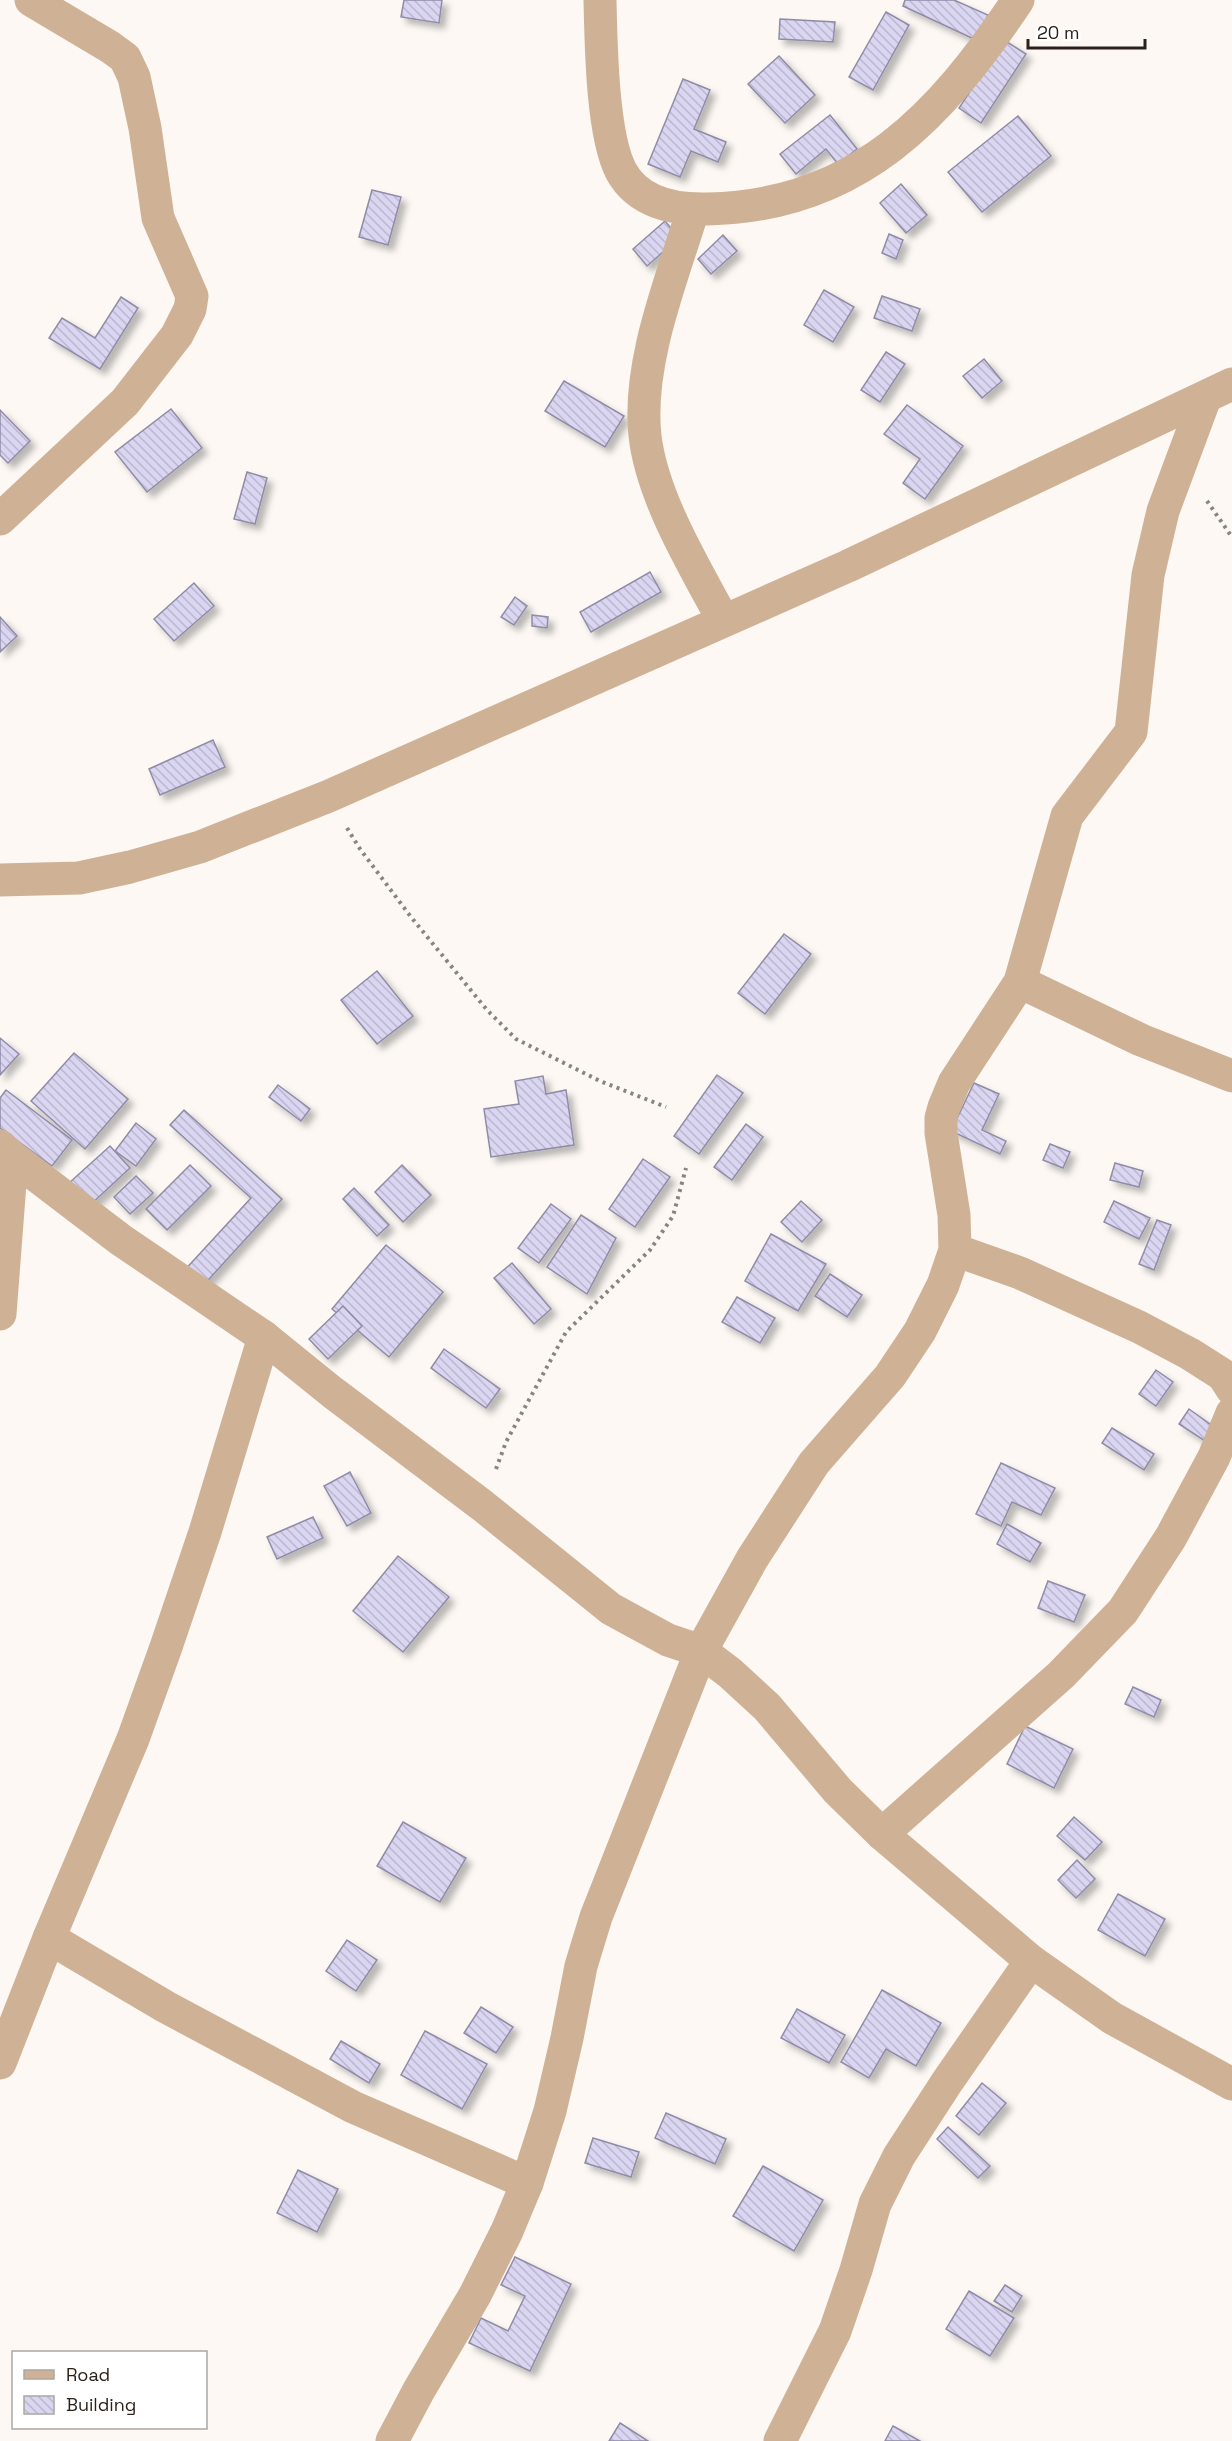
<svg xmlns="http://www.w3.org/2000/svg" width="1232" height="2441" font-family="'Space Grotesk',sans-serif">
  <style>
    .building { fill: url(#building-back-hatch); stroke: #908ba6; stroke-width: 1.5; filter: url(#shadow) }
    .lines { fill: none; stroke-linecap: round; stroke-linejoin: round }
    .path { stroke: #8b837d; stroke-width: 4; stroke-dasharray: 3 4.5; stroke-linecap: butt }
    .street { stroke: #cfb295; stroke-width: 33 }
  </style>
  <defs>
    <pattern id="building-back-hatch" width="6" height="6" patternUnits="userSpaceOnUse" patternTransform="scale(1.5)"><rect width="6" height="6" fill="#dad5f1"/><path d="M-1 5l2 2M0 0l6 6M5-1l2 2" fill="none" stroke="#bbb7ce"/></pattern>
    <filter id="shadow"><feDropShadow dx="5.5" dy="5.5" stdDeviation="3" flood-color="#0004"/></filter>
  </defs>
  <rect width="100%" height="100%" fill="#fdf8f4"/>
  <g class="building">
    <polygon points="404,0 442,0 439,23 401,17"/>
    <polygon points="905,0 954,0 988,15 976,40 903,6"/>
    <polygon points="886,12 909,25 873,90 849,77"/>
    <polygon points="780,19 835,22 833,42 779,39"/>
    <polygon points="1004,40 1026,54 981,123 959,108"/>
    <polygon points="779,56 815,95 785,123 748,84"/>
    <polygon points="683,79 710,90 694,129 726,142 718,162 691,151 680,177 648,164"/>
    <polygon points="830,115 857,149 838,164 826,149 796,174 780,154"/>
    <polygon points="1018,116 1051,156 982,212 948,172"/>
    <polygon points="901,184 927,215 906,233 880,203"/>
    <polygon points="372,190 401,197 388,245 359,237"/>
    <polygon points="665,221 679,238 647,266 633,249"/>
    <polygon points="889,234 903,240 896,259 882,253"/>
    <polygon points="723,235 737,251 711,274 698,259"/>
    <polygon points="824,290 854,307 833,342 804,325"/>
    <polygon points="882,296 920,309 912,331 874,318"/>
    <polygon points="121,297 138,308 100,369 49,338 62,318 95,338"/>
    <polygon points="886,352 905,364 880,402 861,390"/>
    <polygon points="984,359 1002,381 982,398 963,376"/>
    <polygon points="564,381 624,416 605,447 545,411"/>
    <polygon points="907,405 963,446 925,499 903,483 920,459 884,434"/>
    <polygon points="171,409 202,448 147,492 115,452"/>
    <polygon points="0,410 30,441 8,463 0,455"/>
    <polygon points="247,472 267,478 255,524 234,519"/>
    <polygon points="650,572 661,592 591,632 580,612"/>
    <polygon points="194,583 214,606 174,641 154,619"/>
    <polygon points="515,597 527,606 514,625 501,617"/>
    <polygon points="532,615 548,617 547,628 532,626"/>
    <polygon points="0,617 17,636 0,652"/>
    <polygon points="213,740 225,767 160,795 149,769"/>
    <polygon points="784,934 811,954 765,1014 738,993"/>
    <polygon points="377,971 413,1016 377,1044 341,1000"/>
    <polygon points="0,1038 19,1054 0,1075"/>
    <polygon points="74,1053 128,1099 85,1149 31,1101"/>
    <polygon points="717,1075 743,1093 699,1154 674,1136"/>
    <polygon points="543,1076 546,1094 566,1090 574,1145 491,1157 484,1109 519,1104 515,1081"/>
    <polygon points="974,1083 999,1094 982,1130 1006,1141 1000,1154 951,1131"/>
    <polygon points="278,1085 310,1109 301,1121 269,1097"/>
    <polygon points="6,1090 72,1140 52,1166 0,1128 0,1098"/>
    <polygon points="184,1110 282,1199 200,1289 182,1273 251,1198 170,1125"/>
    <polygon points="136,1123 156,1139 136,1166 115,1151"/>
    <polygon points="746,1124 763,1137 732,1180 714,1167"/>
    <polygon points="1050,1144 1070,1152 1063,1168 1043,1160"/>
    <polygon points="110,1146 130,1168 89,1206 68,1184"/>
    <polygon points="643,1159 670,1177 635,1227 609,1209"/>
    <polygon points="1115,1163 1143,1171 1139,1187 1110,1180"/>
    <polygon points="190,1165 211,1186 167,1230 146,1209"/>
    <polygon points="402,1165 431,1195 403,1222 375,1192"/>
    <polygon points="136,1176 153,1193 130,1214 114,1197"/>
    <polygon points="354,1188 389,1225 377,1236 343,1199"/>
    <polygon points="801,1201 822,1220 802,1242 781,1222"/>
    <polygon points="1114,1201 1150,1218 1139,1239 1104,1222"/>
    <polygon points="551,1204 571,1219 539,1263 518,1248"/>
    <polygon points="581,1215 616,1238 587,1294 547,1267"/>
    <polygon points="1157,1220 1171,1225 1154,1270 1139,1264"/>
    <polygon points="771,1234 826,1264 798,1311 745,1281"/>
    <polygon points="386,1245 443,1292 389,1357 332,1309"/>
    <polygon points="512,1263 551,1309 534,1324 494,1278"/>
    <polygon points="830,1274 862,1295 847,1317 815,1296"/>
    <polygon points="737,1297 775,1318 760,1343 722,1322"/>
    <polygon points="343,1306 362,1326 328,1359 309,1339"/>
    <polygon points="444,1349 500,1389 486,1408 431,1368"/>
    <polygon points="1156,1370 1173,1382 1156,1406 1139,1394"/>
    <polygon points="1189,1409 1214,1427 1205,1441 1179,1424"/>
    <polygon points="1112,1428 1154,1454 1144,1470 1102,1443"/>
    <polygon points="1001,1463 1055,1488 1041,1515 1012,1502 1001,1526 976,1514"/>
    <polygon points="350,1472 371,1513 347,1526 324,1486"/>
    <polygon points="313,1517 323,1538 277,1559 267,1537"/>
    <polygon points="1007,1524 1041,1543 1030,1562 997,1544"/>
    <polygon points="398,1556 449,1597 403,1652 353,1611"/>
    <polygon points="1048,1581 1085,1595 1074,1622 1038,1608"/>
    <polygon points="1133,1687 1161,1700 1154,1717 1125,1704"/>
    <polygon points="1025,1726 1073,1749 1054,1788 1007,1764"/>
    <polygon points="1074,1817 1102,1842 1085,1860 1057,1836"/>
    <polygon points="403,1822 466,1858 440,1902 377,1866"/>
    <polygon points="1077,1860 1095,1879 1076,1898 1058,1880"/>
    <polygon points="1118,1894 1165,1919 1145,1956 1098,1930"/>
    <polygon points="347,1940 377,1960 356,1991 326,1971"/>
    <polygon points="882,1990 941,2023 916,2066 886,2049 869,2078 841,2062"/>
    <polygon points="481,2007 513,2027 496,2053 464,2033"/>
    <polygon points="797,2009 845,2035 829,2063 781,2038"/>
    <polygon points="425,2031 487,2064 462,2109 401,2075"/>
    <polygon points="341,2041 380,2064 369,2083 330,2059"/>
    <polygon points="982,2083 1006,2103 979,2135 956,2116"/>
    <polygon points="666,2113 726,2139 715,2164 655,2138"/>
    <polygon points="948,2127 990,2166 978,2178 937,2139"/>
    <polygon points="593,2138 639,2152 631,2177 585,2163"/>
    <polygon points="763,2166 823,2200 794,2251 733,2216"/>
    <polygon points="298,2170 338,2189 317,2232 277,2213"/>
    <polygon points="515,2257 571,2284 530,2371 469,2343 481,2318 508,2331 525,2296 501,2285"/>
    <polygon points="1005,2285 1022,2296 1012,2312 994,2301"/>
    <polygon points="969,2291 1014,2318 990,2356 946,2329"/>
    <polygon points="620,2423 648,2441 609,2441"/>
    <polygon points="893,2426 920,2441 885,2441"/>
  </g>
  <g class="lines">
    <g class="path">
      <polyline points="1207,501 1232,537"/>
      <polyline points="347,828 360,849 411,917 487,1010 516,1039 600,1081 666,1107"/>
      <polyline points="496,1469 506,1442 566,1332 650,1250 673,1216 686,1168"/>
    </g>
    <g class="street">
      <path d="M600,0c1,43 2,135 21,171 17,32 55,39 87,38 150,-3 233,-93 310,-209"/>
      <path d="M693,210c-21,69 -56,153 -48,226 7,61 49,130 78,184"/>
      <polyline points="0,519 125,402 177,335 190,309 192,296 158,218 145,128 134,77 125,58 110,47 31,0"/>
      <polyline points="0,880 79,878 130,867 200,847 329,796 848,566 1232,384"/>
      <polyline points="1020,982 1141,1040 1232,1076"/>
      <polyline points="0,1146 12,1157 121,1240 264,1337 332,1392 483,1506 611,1609 668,1640 701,1651 730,1673 767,1707 838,1791 882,1834 1031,1961 1112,2018 1232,2084"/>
      <polyline points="955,1250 1020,1273 1139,1327 1190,1354 1223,1375 1232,1389"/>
      <polyline points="0,1314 12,1157"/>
      <polyline points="882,1834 1061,1675 1123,1611 1171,1537 1214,1457 1232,1413"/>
      <polyline points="49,1938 166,2007 353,2107 527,2183"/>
      <polyline points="0,2063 49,1938 133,1739 166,1647 205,1532 264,1337"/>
      <polyline points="392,2441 419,2390 475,2295 507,2231 527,2183 550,2111 567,2038 581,1966 596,1917 701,1651 752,1559 814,1463 890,1376 920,1331 943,1285 955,1250 954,1215 941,1133 941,1118 944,1107 954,1083 1020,982 1067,816 1131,732 1148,575 1163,511 1205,398"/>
      <polyline points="780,2441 835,2331 856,2270 875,2204 899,2156 947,2082 1031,1961"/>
    </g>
  </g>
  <rect x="12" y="2351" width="195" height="78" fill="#ffffff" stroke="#aaa6a3" stroke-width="1.5"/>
  <rect x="24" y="2370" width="30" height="9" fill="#cfb295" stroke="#aaa6a3" stroke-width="1.5"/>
  <text x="66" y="2381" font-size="18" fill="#2b211a">Road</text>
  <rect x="24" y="2396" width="30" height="18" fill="url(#building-back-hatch)" stroke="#aaa6a3" stroke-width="1.5"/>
  <text x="66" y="2411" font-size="18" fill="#2b211a">Building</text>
  <path d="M1028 39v9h117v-9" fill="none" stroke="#2b211a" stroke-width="3"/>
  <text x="1037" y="39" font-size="18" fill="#2b211a" stroke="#ffffff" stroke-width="4.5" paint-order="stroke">20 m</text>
</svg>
